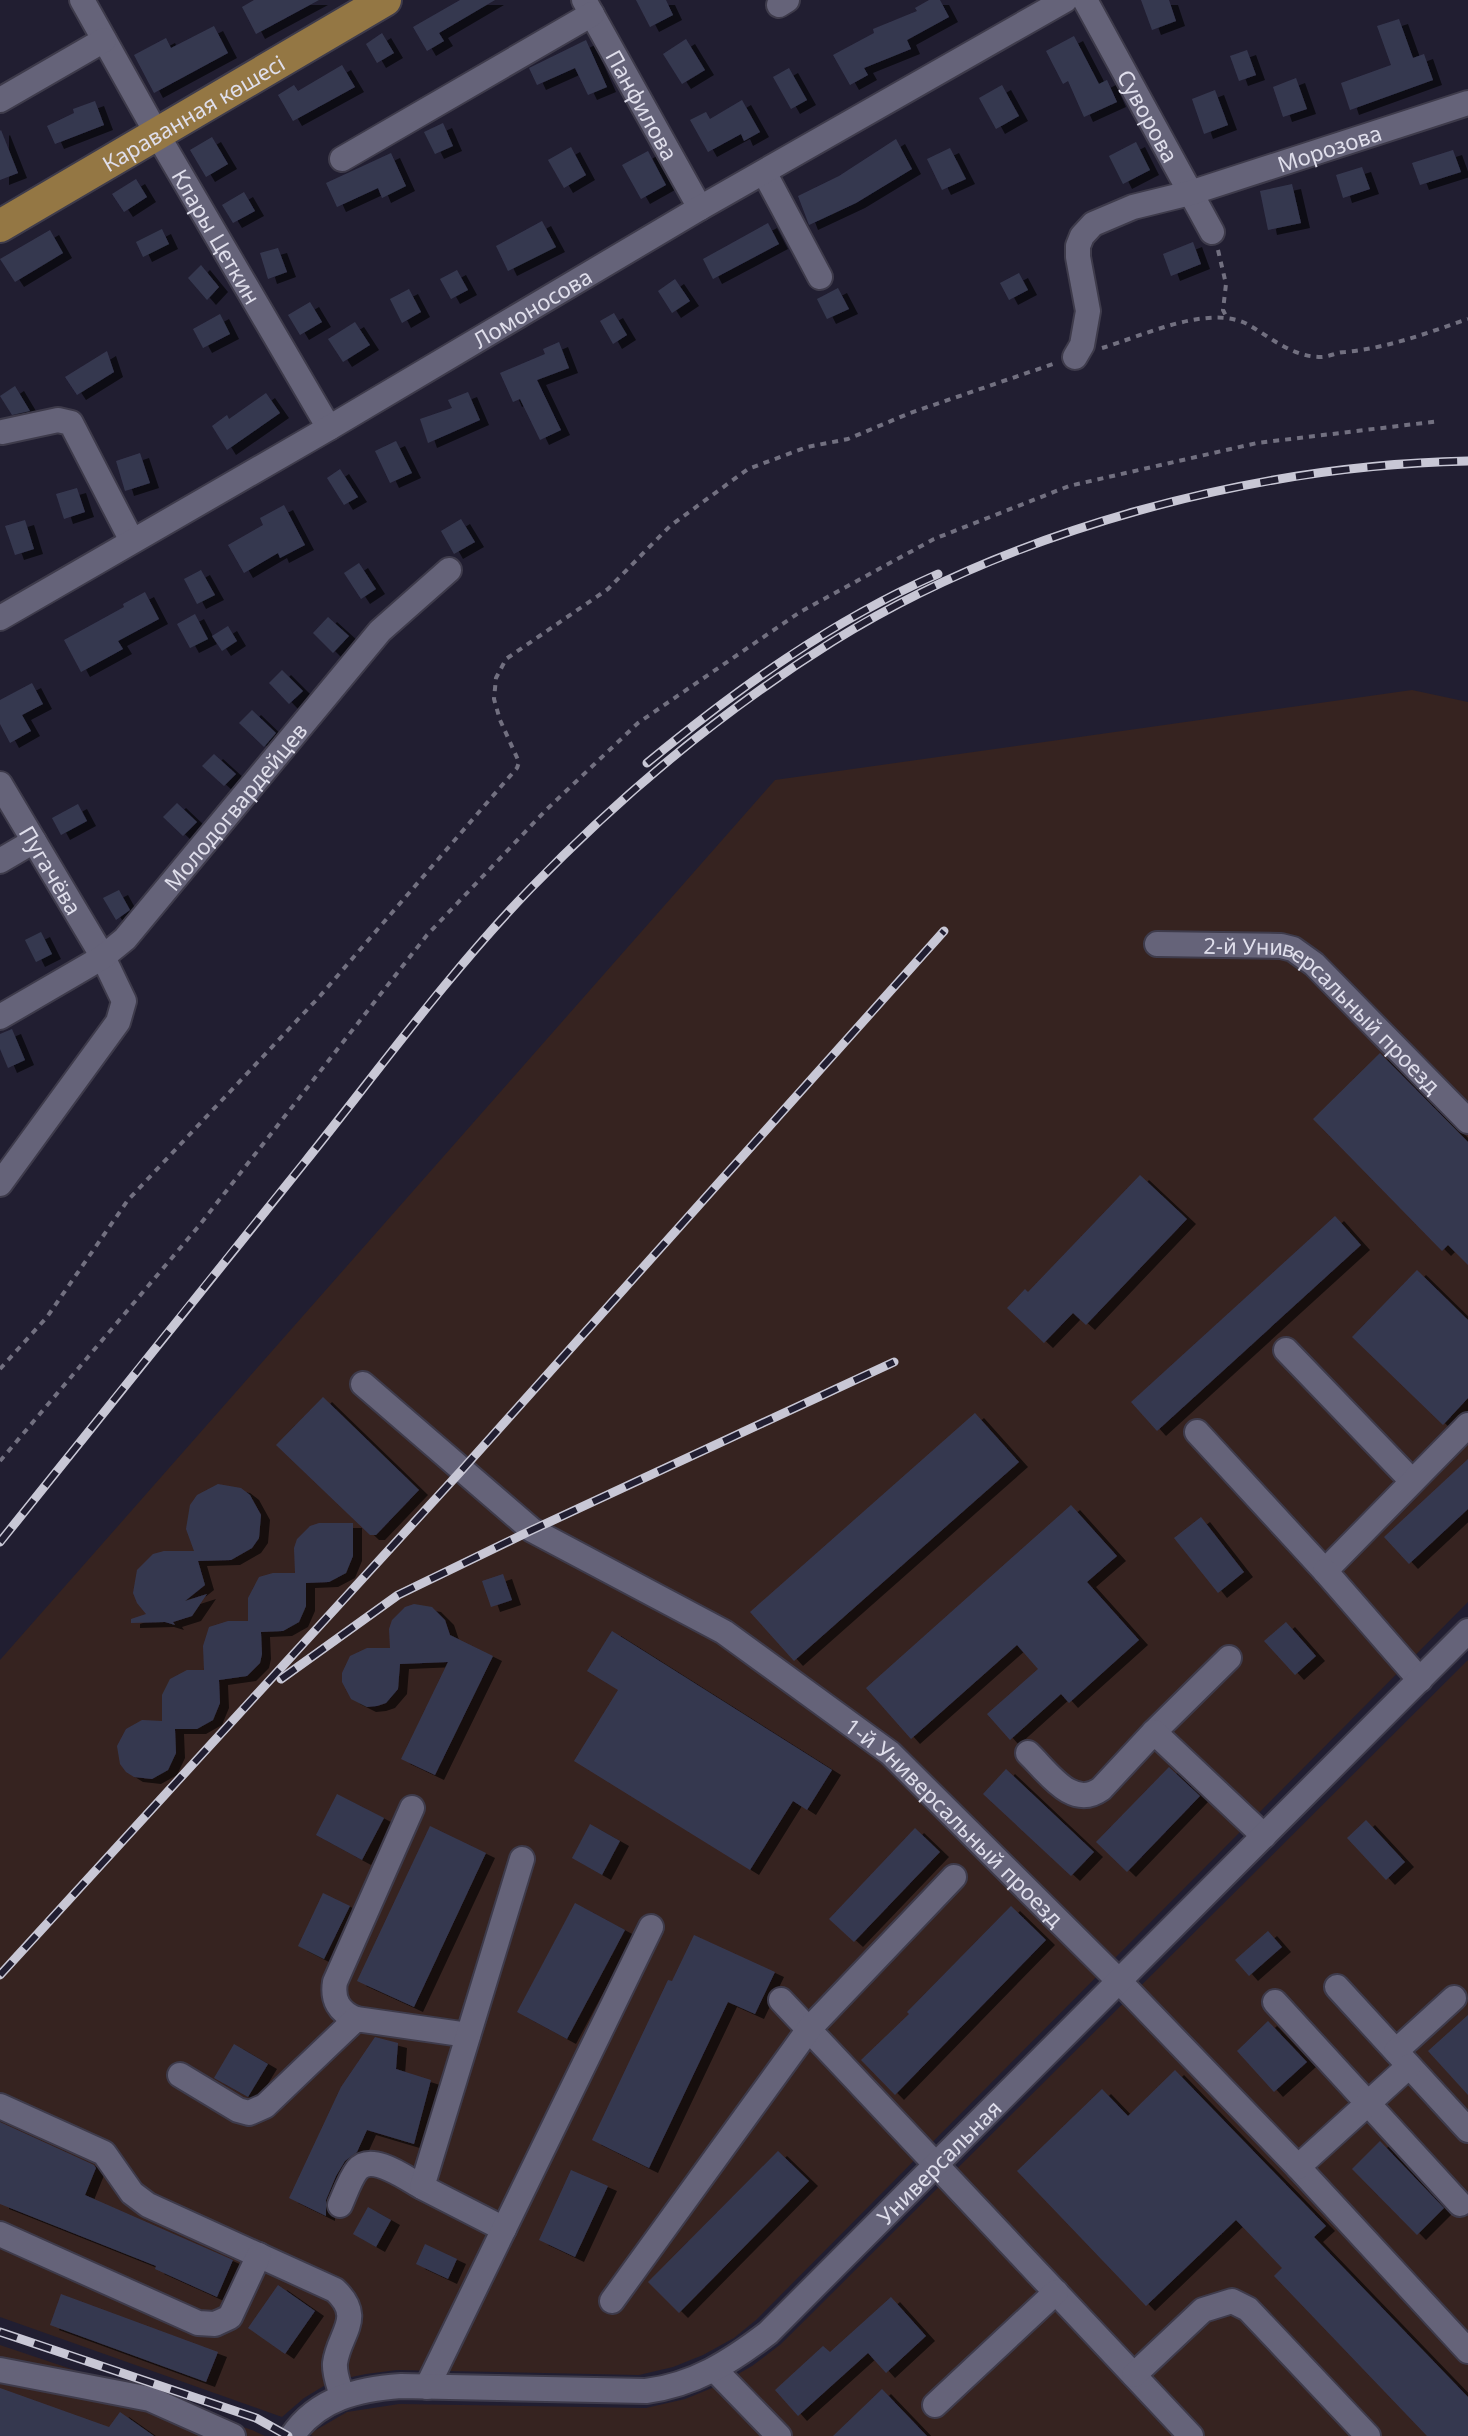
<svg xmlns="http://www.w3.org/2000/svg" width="1468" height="2436" font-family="'Noto Sans',sans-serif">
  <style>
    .industrial { fill: #362320 }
    .building { fill: #363850; filter: url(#shadow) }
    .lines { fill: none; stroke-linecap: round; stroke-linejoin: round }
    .minor-casing { stroke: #3e3b4b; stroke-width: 28 }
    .major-casing { stroke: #3e3b4b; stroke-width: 36 }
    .path { stroke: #727080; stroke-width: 4; stroke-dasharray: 6 6; stroke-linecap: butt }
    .minor { stroke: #656379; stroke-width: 24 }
    .major { stroke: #947744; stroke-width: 32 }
    .rail-casing { stroke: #c8c7d5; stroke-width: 9 }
    .rail { stroke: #211e31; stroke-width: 6; stroke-dasharray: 18; stroke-linecap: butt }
    .labels { text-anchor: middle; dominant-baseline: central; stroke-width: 7; stroke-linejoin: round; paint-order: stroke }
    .street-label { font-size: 22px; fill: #dfdeeb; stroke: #211e31 }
  </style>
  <defs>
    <filter id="shadow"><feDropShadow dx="9" dy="5" stdDeviation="0" flood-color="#0009"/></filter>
  </defs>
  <rect width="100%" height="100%" fill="#211e31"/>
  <g class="industrial">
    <polygon points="1412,690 1468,702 1468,1602 756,2320 734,2338 703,2355 673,2367 639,2375 397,2370 366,2374 332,2381 304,2398 282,2417 0,2317 0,1660 775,780"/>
    <polygon points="1468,1660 1468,2436 313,2436 309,2434 347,2412 399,2404 646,2408 685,2399 717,2386 752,2366 781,2344"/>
    <polygon points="0,2345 252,2430 265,2436 0,2436"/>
  </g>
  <g class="building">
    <polygon points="254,0 319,0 256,34 242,7"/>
    <polygon points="460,0 495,0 439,33 444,41 427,51 413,27"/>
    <polygon points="636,0 666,0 673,15 650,27"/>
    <polygon points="929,0 940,0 949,17 907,40 911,49 864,68 868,75 850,85 833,55 874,33 873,29 917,11 915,8"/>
    <polygon points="1141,0 1169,0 1176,21 1152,30"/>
    <polygon points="1399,19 1413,58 1424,54 1433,80 1350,110 1341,83 1391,65 1377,26"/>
    <polygon points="214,26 228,53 154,93 134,55 166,38 171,48"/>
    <polygon points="382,33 394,53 377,63 366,44"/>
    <polygon points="1074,36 1099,84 1107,80 1117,102 1084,117 1068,81 1063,84 1046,51"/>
    <polygon points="686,39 705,70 682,84 663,54"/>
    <polygon points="586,40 607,87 588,95 575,68 537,85 529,68"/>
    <polygon points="1247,50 1256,75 1239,81 1230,56"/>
    <polygon points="342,65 355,87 293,121 278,95 294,85 298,91"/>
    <polygon points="789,68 807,100 791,109 773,77"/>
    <polygon points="1296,78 1307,109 1283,117 1273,87"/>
    <polygon points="1002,85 1019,116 996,129 979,98"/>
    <polygon points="1215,90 1228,125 1204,134 1192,99"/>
    <polygon points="742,100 760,132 744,141 741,134 708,152 690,120 706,112 710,119"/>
    <polygon points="95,101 104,125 55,144 47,126 74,113 73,109"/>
    <polygon points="443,123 453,146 435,154 424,132"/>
    <polygon points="1,130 18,173 0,180 0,131"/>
    <polygon points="212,137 228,164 206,177 190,150"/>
    <polygon points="896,139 912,169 856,203 809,225 798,196 839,176"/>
    <polygon points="1136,142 1150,170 1123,184 1109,156"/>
    <polygon points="571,147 586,175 564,188 548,160"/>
    <polygon points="950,148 966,179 942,190 927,159"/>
    <polygon points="1453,150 1461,172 1420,185 1412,163"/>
    <polygon points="648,151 666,185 641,199 622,165"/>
    <polygon points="391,153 406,186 382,198 378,188 337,207 326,183"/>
    <polygon points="1362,167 1370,189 1343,198 1336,175"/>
    <polygon points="136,179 147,197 124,212 112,194"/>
    <polygon points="1292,184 1301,223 1268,230 1260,191"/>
    <polygon points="244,192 255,211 233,223 222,205"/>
    <polygon points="542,221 556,247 508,271 496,246"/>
    <polygon points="768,223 779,244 713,279 703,259"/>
    <polygon points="162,229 169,244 143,257 136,242"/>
    <polygon points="50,230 63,253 15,282 0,259"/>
    <polygon points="1193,242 1201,264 1171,276 1163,254"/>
    <polygon points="278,248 287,272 268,279 260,253"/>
    <polygon points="201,265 219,287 207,300 188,278"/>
    <polygon points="457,270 468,290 451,299 440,279"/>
    <polygon points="1019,273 1028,290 1009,300 1000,283"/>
    <polygon points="675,279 690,301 672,313 658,291"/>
    <polygon points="838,288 849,309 827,319 817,299"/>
    <polygon points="409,289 421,312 402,323 390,299"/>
    <polygon points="310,302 322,322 300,335 288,315"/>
    <polygon points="614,313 627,335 613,344 600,321"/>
    <polygon points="220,314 230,334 203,348 193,329"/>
    <polygon points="355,322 370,345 343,362 328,339"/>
    <polygon points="559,342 569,368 537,380 561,430 540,440 520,399 513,402 500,373 545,354 543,349"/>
    <polygon points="107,351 114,372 77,395 65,377"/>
    <polygon points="15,386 30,411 12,415 0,396"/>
    <polygon points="468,392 480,420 428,443 420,419 452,408 448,400"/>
    <polygon points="266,393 280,413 227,450 212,426 227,415 229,419"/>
    <polygon points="396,441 412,473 390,483 375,451"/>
    <polygon points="140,453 150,483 125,491 116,461"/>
    <polygon points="340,469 358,497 344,505 327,478"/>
    <polygon points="77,488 85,512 64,519 56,494"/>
    <polygon points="284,505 305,545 280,558 278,553 244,573 228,545 263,525 260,518"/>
    <polygon points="461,519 475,542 454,554 441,531"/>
    <polygon points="25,520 34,549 15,555 5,526"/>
    <polygon points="359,563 376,589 361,599 344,573"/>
    <polygon points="201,570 215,595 197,604 184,579"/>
    <polygon points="145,592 159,619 118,641 123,649 81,672 64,640 124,607 123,604"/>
    <polygon points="195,614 208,639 190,648 177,624"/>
    <polygon points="328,617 349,636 333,653 313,633"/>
    <polygon points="228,626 237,641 222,651 212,636"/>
    <polygon points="282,670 303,691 289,704 269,683"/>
    <polygon points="32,683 43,704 22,715 31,731 10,743 0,724 0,700"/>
    <polygon points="252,710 276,733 264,747 239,723"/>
    <polygon points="214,754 236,774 224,786 202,766"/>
    <polygon points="177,803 197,822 183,836 163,817"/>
    <polygon points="78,804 87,821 61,835 52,818"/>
    <polygon points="119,890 130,910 116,920 103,898"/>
    <polygon points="41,932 52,954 36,962 25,940"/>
    <polygon points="12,1029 25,1060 8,1068 0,1049 0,1034"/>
    <polygon points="1380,1053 1468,1142 1468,1265 1448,1245 1442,1251 1313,1119"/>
    <polygon points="1140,1175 1187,1219 1086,1325 1073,1313 1044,1343 1007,1308 1025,1289 1028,1292"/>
    <polygon points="1335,1216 1361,1245 1157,1431 1131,1402"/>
    <polygon points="1417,1270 1468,1320 1468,1398 1443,1425 1352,1337"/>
    <polygon points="323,1397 419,1490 376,1535 370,1535 276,1445"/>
    <polygon points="975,1413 1019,1462 794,1661 750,1612"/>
    <polygon points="1468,1459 1468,1509 1409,1564 1384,1537"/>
    <polygon points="218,1484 241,1488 250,1495 261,1515 259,1538 252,1548 231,1560 198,1561 205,1585 185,1601 207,1594 192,1616 173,1622 175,1625 165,1622 131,1623 131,1619 146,1614 137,1603 133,1593 137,1570 153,1554 164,1551 194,1551 186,1529 190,1505 197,1495"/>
    <polygon points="1071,1505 1117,1556 1087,1582 1139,1640 1069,1703 1061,1694 1010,1740 987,1714 1038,1669 1017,1645 911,1739 866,1688"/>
    <polygon points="1201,1517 1244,1572 1218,1593 1174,1538"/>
    <polygon points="319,1523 353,1523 353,1556 346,1573 329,1582 306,1583 306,1606 299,1622 283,1631 261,1632 262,1654 260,1663 247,1676 219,1680 220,1703 213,1720 197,1729 175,1729 176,1753 168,1770 152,1779 134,1777 126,1772 120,1764 117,1746 126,1729 142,1720 162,1721 162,1695 170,1679 187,1670 204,1670 203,1646 209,1627 228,1621 248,1621 248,1598 259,1577 273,1573 295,1573 294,1548 297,1539 310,1526"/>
    <polygon points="503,1574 512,1600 491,1607 482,1581"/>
    <polygon points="414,1604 432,1607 445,1620 450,1635 493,1656 435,1775 401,1759 448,1662 400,1664 398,1689 386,1703 377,1706 367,1707 351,1699 342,1682 342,1673 350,1656 367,1648 390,1648 389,1629 392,1620 405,1607"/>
    <polygon points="1286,1622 1316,1656 1295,1675 1264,1641"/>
    <polygon points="612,1631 832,1770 807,1810 793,1801 750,1870 574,1761 618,1690 587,1671"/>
    <polygon points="1169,1767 1200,1796 1127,1872 1096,1842"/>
    <polygon points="1006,1769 1094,1852 1071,1876 983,1794"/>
    <polygon points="337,1794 384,1818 362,1860 316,1835"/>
    <polygon points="1366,1820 1405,1862 1386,1880 1347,1838"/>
    <polygon points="590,1824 620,1841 602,1875 572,1858"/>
    <polygon points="430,1826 486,1853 414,2007 357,1981"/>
    <polygon points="915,1828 940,1852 854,1942 829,1919"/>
    <polygon points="323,1893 350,1906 324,1959 298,1946"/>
    <polygon points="575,1903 625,1930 567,2039 517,2012"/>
    <polygon points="1011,1906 1046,1940 895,2095 861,2060 909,2014 907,2012"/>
    <polygon points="1268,1931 1282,1947 1249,1976 1235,1960"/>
    <polygon points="694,1935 775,1972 755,2014 728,2002 649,2168 592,2140 668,1980 672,1981"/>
    <polygon points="1468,2015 1468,2095 1428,2051"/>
    <polygon points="1268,2021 1307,2062 1274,2092 1237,2051"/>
    <polygon points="375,2037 398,2043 396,2069 431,2080 414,2144 367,2130 357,2152 345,2161 336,2176 326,2200 326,2216 289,2198 341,2087"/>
    <polygon points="234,2044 268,2064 248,2097 214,2078"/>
    <polygon points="1175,2070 1326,2226 1314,2237 1468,2397 1468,2436 1427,2436 1274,2276 1282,2268 1236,2220 1146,2306 1017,2171 1102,2089 1128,2116"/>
    <polygon points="0,2122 94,2165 96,2168 85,2195 233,2260 217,2297 155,2269 156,2266 0,2204"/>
    <polygon points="1380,2141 1444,2208 1417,2235 1352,2169"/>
    <polygon points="778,2151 809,2181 679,2313 648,2282"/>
    <polygon points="571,2170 608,2186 575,2257 539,2240"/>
    <polygon points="368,2207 391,2220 376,2247 353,2234"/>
    <polygon points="425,2244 457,2259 448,2279 416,2264"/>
    <polygon points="278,2285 315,2311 285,2354 248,2328"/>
    <polygon points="61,2294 218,2352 206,2382 50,2325"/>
    <polygon points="891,2297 926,2336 886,2373 868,2353 798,2416 775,2390 823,2346 830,2352"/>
    <polygon points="0,2388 109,2427 120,2412 154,2436 0,2436"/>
    <polygon points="882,2389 927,2436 833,2436"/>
  </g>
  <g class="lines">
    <defs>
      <g id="minor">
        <path id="s1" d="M82,0l75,134 172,294"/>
        <path id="s2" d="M584,0l116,208"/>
        <path id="s3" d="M1085,0l127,232"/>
        <polyline points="779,5 787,0"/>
        <polyline points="0,100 104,40"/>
        <polyline points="342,159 592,14"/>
        <polyline points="764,172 820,277"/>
        <path id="s4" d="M1075,357l7,-12 6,-34 -10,-54v-11l4,-10 11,-12 40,-17 57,-14 278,-90"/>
        <polyline points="2,432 58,420 71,423 132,541"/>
        <path id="s5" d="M0,618l329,-190 371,-220 365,-208"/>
        <path id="s6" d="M0,784l103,173 21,44 -6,21 -118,162"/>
        <polyline points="0,861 34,841"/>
        <path id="s7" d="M1157,944l124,2 12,3 21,15 154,157"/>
        <path id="s8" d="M0,1017l103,-60 22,-18 255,-308 69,-61"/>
        <polyline points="1286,1350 1412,1481"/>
        <path id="s9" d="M363,1384l169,146 192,102 166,121 229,228 179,186 170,184"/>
        <polyline points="1197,1432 1325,1571 1468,1425"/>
        <polyline points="1325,1571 1420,1680"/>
        <polyline points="1154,1732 1229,1658"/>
        <path d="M1028,1753c20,19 44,57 73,36l53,-57 110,104"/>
        <polyline points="1337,1987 1468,2130"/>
        <polyline points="781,2000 1191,2436"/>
        <polyline points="1275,2002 1460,2204"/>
        <path d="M356,2019c-17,-7 -24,-19 -21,-37l77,-174"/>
        <polyline points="1396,2051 1454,1998"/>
        <polyline points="180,2075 238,2110 249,2113 265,2106 356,2019 468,2035"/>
        <path d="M0,2106l104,47 28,40 16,12 187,85c30,28 4,43 0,73 -1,11 4,22 7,33"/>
        <polyline points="1298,2167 1409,2066"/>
        <path d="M340,2205c5,-11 10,-26 17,-35 15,-18 50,9 65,17"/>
        <polyline points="504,2229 422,2187 522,1859"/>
        <polyline points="0,2234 198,2323 215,2324 230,2317 259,2255"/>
        <polyline points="612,2301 809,2029 954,1877"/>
        <polyline points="0,2370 150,2399 233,2436"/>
        <polyline points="715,2370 779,2436"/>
        <polyline points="1134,2375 1203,2310 1232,2301 1248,2309 1368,2436"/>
        <polyline points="427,2387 651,1927"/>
        <polyline points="935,2405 1056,2292"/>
        <path id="s10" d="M292,2436c26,-38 67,-47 109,-50l245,5c48,-6 84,-29 122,-58l700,-702"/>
      </g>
      <g id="major">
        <path id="s11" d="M0,226l385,-226"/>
      </g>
    </defs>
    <use href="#minor" class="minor-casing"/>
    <use href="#major" class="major-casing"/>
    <g class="path">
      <polyline points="1218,250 1226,284 1223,310 1227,318"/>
      <path d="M1102,348c41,-12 107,-45 147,-23 22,13 44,32 72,32 8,0 16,-5 24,-5 43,-4 82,-19 123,-33"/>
      <polyline points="0,1369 47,1317 128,1200 320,996 517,768 519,762 500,720 494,699 496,678 506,659 608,589 670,526 748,469 807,447 848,439 910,413 1056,363"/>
      <polyline points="0,1461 198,1227 427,935 546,810 638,723 800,612 934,539 1069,486 1257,443 1440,421"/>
    </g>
    <use href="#minor" class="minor"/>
    <use href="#major" class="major"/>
    <defs>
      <g id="rail">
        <path d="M647,763c90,-74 184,-142 291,-189"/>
        <path d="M0,1542c102,-127 203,-254 305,-380 73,-91 143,-188 225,-273 90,-93 192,-178 302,-247 181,-113 424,-177 636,-181"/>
        <polyline points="281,1679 398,1595 532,1530 894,1362"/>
        <polyline points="0,1975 461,1471 944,931"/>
        <polyline points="0,2332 256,2418 288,2436"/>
      </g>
    </defs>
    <use href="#rail" class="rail-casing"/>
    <use href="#rail" class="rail"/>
  </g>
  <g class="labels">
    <g class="street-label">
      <text stroke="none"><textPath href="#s2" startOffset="120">Панфилова</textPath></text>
      <text stroke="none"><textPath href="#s11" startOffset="224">Караванная көшесі</textPath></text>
      <text stroke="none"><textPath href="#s3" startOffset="132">Суворова</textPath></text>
      <text stroke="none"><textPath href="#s4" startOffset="390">Морозова</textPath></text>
      <text stroke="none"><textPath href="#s1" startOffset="272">Клары Цеткин</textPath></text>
      <text stroke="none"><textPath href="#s5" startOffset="616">Ломоносова</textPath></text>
      <text stroke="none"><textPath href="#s8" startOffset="320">Молодогвардейцев</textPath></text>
      <text stroke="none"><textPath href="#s6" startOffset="100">Пугачёва</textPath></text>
      <text stroke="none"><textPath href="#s7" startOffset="192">2-й Универсальный проезд</textPath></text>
      <text stroke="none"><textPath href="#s9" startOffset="740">1-й Универсальный проезд</textPath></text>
      <text stroke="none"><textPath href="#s10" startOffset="748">Универсальная</textPath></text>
    </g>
  </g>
</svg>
